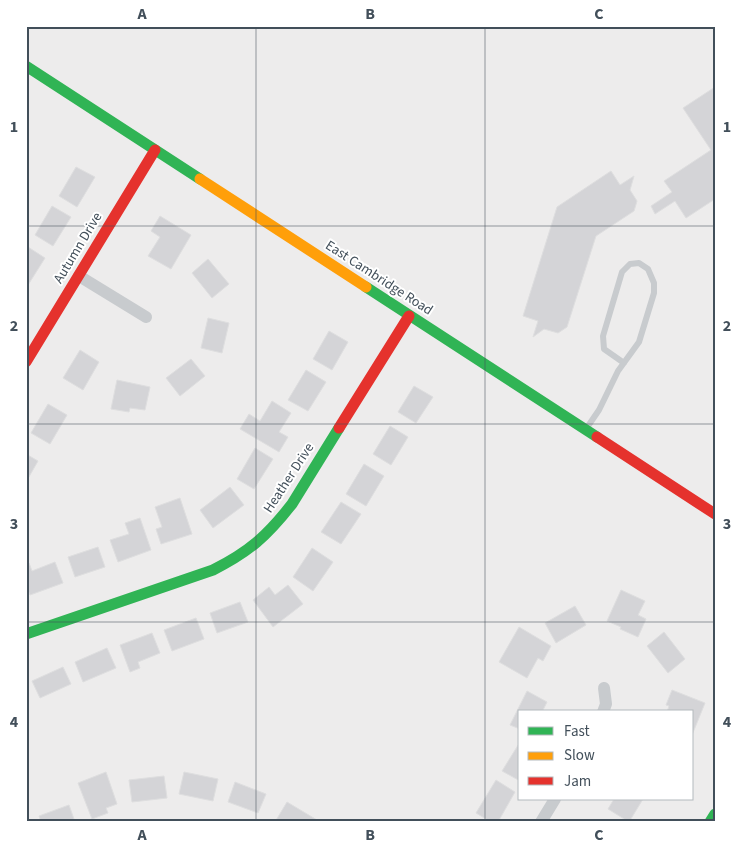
<svg xmlns="http://www.w3.org/2000/svg" width="741" height="848" font-family="'Source Sans 3',sans-serif">
  <style>
    .building { fill: #d4d4d7; stroke: #dededf }
    .lines { fill: none; stroke-linecap: round; stroke-linejoin: round }
    .lane { stroke: #c8cbce; stroke-width: 6 }
    .street { stroke: #c8cbce; stroke-width: 12 }
    .fast { stroke: #30b455; stroke-width: 11 }
    .slow { stroke: #ff9f0a; stroke-width: 11 }
    .jam { stroke: #e5322d; stroke-width: 11 }
    .grid { fill: none; stroke: #424f5a; stroke-width: 1; stroke-opacity: 0.55 }
    .labels { text-anchor: middle; dominant-baseline: central; stroke-width: 4; stroke-linejoin: round; paint-order: stroke }
    .street-label { font-size: 14px; fill: #424f5a; stroke: #fff }
    .neatline { fill: none; stroke: #424f5a; stroke-width: 2 }
    .grid-label { font-size: 16px; text-anchor: middle; font-weight: bold; fill: #424f5a }
  </style>
  <rect width="100%" height="100%" fill="#edecec"/>
  <g class="building">
    <polygon points="715,87 715,199 686,218 675,201 655,214 651,206 672,192 664,181 711,150 683,108"/>
    <polygon points="76,167 95,177 77,207 59,196"/>
    <polygon points="611,171 620,185 634,176 630,190 637,201 634,211 596,236 567,327 558,333 544,329 533,337 538,321 523,316 557,207"/>
    <polygon points="52,206 71,217 53,246 35,235"/>
    <polygon points="160,216 191,235 171,269 148,256 160,237 151,231"/>
    <polygon points="28,247 45,258 28,285 26,284 26,249"/>
    <polygon points="208,259 229,284 212,298 192,273"/>
    <polygon points="208,318 229,323 222,353 201,348"/>
    <polygon points="329,331 348,342 332,370 313,359"/>
    <polygon points="80,350 99,362 83,390 63,378"/>
    <polygon points="191,359 205,376 180,396 166,378"/>
    <polygon points="306,370 326,382 308,411 288,400"/>
    <polygon points="117,380 150,387 145,410 130,408 129,412 111,409"/>
    <polygon points="414,386 433,397 416,423 398,412"/>
    <polygon points="272,401 291,413 279,432 288,437 279,452 240,429 249,414 260,421"/>
    <polygon points="48,404 67,415 50,444 31,433"/>
    <polygon points="390,426 408,437 391,465 373,454"/>
    <polygon points="255,448 273,459 254,489 237,479"/>
    <polygon points="26,454 38,461 26,482"/>
    <polygon points="364,464 384,476 366,506 346,494"/>
    <polygon points="230,487 244,505 213,528 200,510"/>
    <polygon points="180,498 192,534 161,544 156,529 162,527 155,507"/>
    <polygon points="341,502 361,514 341,544 321,532"/>
    <polygon points="140,518 151,550 118,562 110,540 129,534 125,523"/>
    <polygon points="98,547 105,567 75,577 68,557"/>
    <polygon points="312,548 333,562 313,591 293,577"/>
    <polygon points="55,562 63,583 30,595 26,585 26,564 29,563 32,571"/>
    <polygon points="288,585 303,604 273,627 253,600 269,587 275,595"/>
    <polygon points="621,590 645,601 638,615 646,619 638,637 620,629 621,627 607,621"/>
    <polygon points="240,602 248,622 217,633 210,613"/>
    <polygon points="575,606 586,625 556,643 545,623"/>
    <polygon points="196,618 204,639 172,651 164,630"/>
    <polygon points="519,627 551,646 543,661 538,658 527,678 499,662"/>
    <polygon points="664,632 685,659 668,673 647,646"/>
    <polygon points="152,633 160,653 138,662 140,668 130,672 120,645"/>
    <polygon points="107,648 116,668 83,682 75,662"/>
    <polygon points="63,667 71,684 40,698 32,681"/>
    <polygon points="672,690 705,703 692,735 692,712 667,712 669,706 666,705"/>
    <polygon points="527,691 547,702 542,712 520,712 520,729 510,725"/>
    <polygon points="520,742 520,781 502,771"/>
    <polygon points="106,772 117,804 106,808 108,813 92,819 78,783"/>
    <polygon points="184,772 218,779 213,801 179,794"/>
    <polygon points="164,776 167,798 132,802 129,780"/>
    <polygon points="496,780 515,792 498,822 491,822 476,813"/>
    <polygon points="235,782 266,794 258,813 228,802"/>
    <polygon points="614,799 643,799 629,822 608,809"/>
    <polygon points="287,802 317,820 316,822 275,822"/>
    <polygon points="69,805 75,822 41,822 39,816"/>
  </g>
  <g class="lines">
    <polyline class="lane" points="586,429 599,410 618,371 639,342 654,293 654,283 648,269 639,263 630,264 622,272 603,336 604,349 624,363"/>
    <g class="street">
      <polyline points="79,276 146,317"/>
      <polyline points="603,712 606,704 604,688"/>
      <polyline points="541,822 555,799"/>
    </g>
    <g class="fast">
      <polyline points="26,66 200,179"/>
      <polyline points="366,287 597,437"/>
      <path d="M26,634l187,-64c36,-18 54,-34 79,-66l47,-76"/>
      <polyline points="710,822 715,814"/>
    </g>
    <polyline class="slow" points="200,179 366,287"/>
    <g class="jam">
      <polyline points="26,362 155,150"/>
      <polyline points="339,428 409,316"/>
      <polyline points="597,437 715,514"/>
    </g>
  </g>
  <path class="grid" d="M256,26v796M485,26v796M26,226h689M26,424h689M26,622h689"/>
  <g class="labels">
    <g class="street-label">
      <text transform="translate(78 248) rotate(-59)">Autumn Drive</text>
      <text transform="translate(379 278) rotate(33)">East Cambridge Road</text>
      <text transform="translate(289 478) rotate(-57)">Heather Drive</text>
    </g>
  </g>
  <rect width="741" height="848" fill="none" stroke="#ffffff" stroke-width="55"/>
  <rect x="518" y="710" width="175" height="90" fill="#ffffff" stroke="#b3b9bd"/>
  <rect x="528" y="727" width="25" height="8" fill="#30b455" stroke="#b3b9bd"/>
  <text x="564" y="736" font-size="15" fill="#424f5a">Fast</text>
  <rect x="528" y="752" width="25" height="8" fill="#ff9f0a" stroke="#b3b9bd"/>
  <text x="564" y="760" font-size="15" fill="#424f5a">Slow</text>
  <rect x="528" y="777" width="25" height="8" fill="#e5322d" stroke="#b3b9bd"/>
  <text x="564" y="786" font-size="15" fill="#424f5a">Jam</text>
  <rect x="28" y="28" width="686" height="792" class="neatline"/>
  <g class="grid-label">
    <text x="142" y="19">A</text>
    <text x="370" y="19">B</text>
    <text x="599" y="19">C</text>
    <text x="14" y="132">1</text>
    <text x="727" y="132">1</text>
    <text x="14" y="331">2</text>
    <text x="727" y="331">2</text>
    <text x="14" y="529">3</text>
    <text x="727" y="529">3</text>
    <text x="14" y="727">4</text>
    <text x="727" y="727">4</text>
    <text x="142" y="840">A</text>
    <text x="370" y="840">B</text>
    <text x="599" y="840">C</text>
  </g>
</svg>
